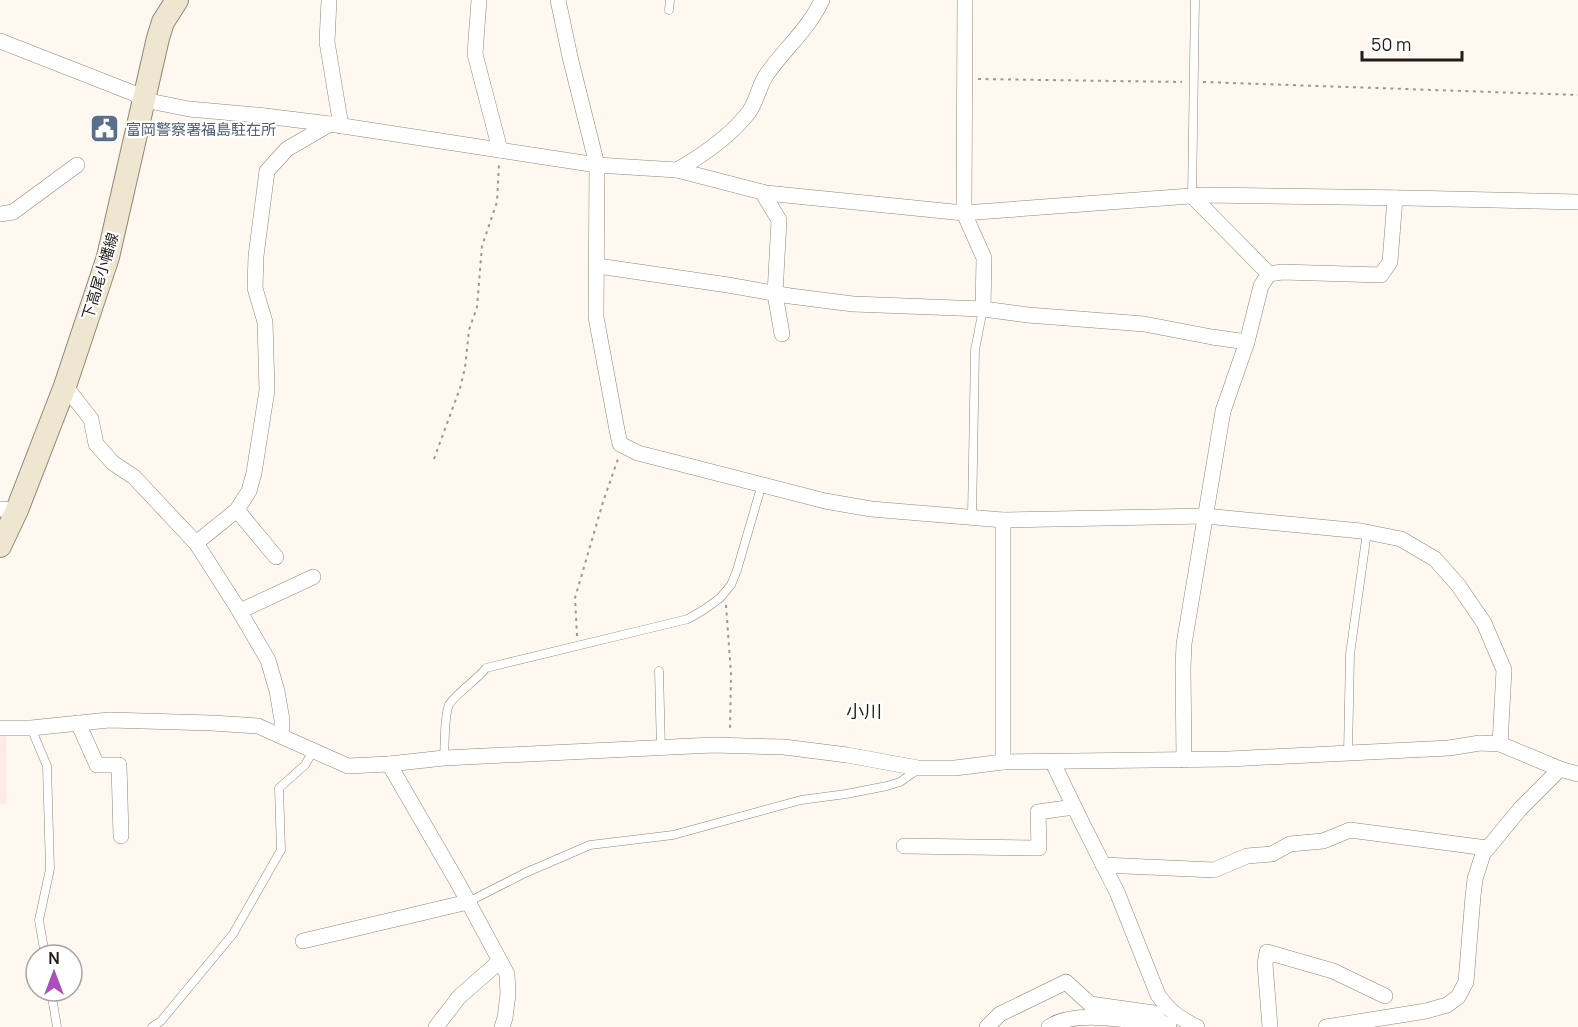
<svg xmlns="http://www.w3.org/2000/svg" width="1578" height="1027" font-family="Manrope,'Noto Sans JP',sans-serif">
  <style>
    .commercial { fill: #ffe9e9 }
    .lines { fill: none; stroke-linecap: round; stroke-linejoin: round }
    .service-casing { stroke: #8f867a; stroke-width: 9 }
    .minor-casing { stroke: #8f867a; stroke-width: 16 }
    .secondary-casing { stroke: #8f867a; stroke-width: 24 }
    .path { stroke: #9c9791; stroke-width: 2; stroke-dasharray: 3 4.5; stroke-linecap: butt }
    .service { stroke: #fff; stroke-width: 8 }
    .minor { stroke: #fff; stroke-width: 15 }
    .secondary { stroke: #efe6cf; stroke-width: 22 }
    .labels { text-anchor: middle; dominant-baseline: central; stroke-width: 4.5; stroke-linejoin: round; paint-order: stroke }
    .service-label { font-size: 15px; fill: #4e5e75; stroke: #fff; text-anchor: start }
    .street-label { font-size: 15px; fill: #211d19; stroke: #fff }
    .quarter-label { font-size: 18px; fill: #211d19; stroke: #fff }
  </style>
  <rect width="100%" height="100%" fill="#fef8f0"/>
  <polygon class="commercial" points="6,734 7,804 0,804 0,735"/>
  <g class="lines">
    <defs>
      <g id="service">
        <polyline points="669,10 670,0"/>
        <polyline points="1192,196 1195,0"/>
        <polyline points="972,516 975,350 983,309"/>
        <polyline points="659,671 661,749"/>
        <polyline points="31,728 47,766 50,869 39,920 45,955"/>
        <polyline points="1348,753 1350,654 1367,532"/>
        <path d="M444,758c1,-13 0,-43 5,-53 4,-9 29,-26 37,-37l202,-49 17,-10 15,-11 11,-13 6,-15 25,-86"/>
        <polyline points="468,902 525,873 590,845 673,835 801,800 846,794 887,786 900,782 917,770"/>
        <polyline points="51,991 57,1027"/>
        <polyline points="152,1027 161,1021 233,934 281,850 279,788 305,765 313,751"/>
      </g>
      <g id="minor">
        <polyline points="329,0 327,42 341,126"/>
        <polyline points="479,0 475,54 500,150"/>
        <polyline points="558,0 570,57 597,165 596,317 617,430 620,444 638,453 825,501 871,509 1003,520 1205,516 1361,531 1401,539 1435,559 1458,585 1484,623 1504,670 1500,744"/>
        <polyline points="965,0 964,213 984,258 983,309"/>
        <polyline points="0,41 133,93 144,100 189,109 257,115 330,124 597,165 677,170 766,193 964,213 1204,195 1408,198 1578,202"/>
        <path d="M677,170c26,-15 53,-33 72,-58 8,-11 10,-27 18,-38 17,-25 42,-45 55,-74"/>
        <polyline points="762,192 779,220 775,294 782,334"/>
        <polyline points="1192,196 1269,274"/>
        <polyline points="0,214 13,212 77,165"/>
        <polyline points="598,266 728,285 790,296 853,304 983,309 1028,315 1144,324 1212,337 1247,342"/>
        <polyline points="65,386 91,419 96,444 113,463 134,477 196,543 237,607 268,660 277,691 282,720 282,736"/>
        <polyline points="0,509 17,510"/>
        <polyline points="237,510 276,557"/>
        <polyline points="1003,520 1003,762"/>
        <polyline points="196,543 237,510 249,491 254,473 267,390 265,322 255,288 256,256 267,171 287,149 330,124"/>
        <polyline points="240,611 313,577"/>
        <polyline points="78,723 97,765 119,765 121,836"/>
        <polyline points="0,728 31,728 109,720 212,723 258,726 348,766 389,764 444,758 713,745 784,747 847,755 918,768 955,768 1003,762 1229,759 1449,748 1480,743 1500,744 1560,769 1578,774"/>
        <polyline points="1184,760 1183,668 1184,644 1223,411 1247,342 1261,286 1269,274 1282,272 1381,275 1390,262 1395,198"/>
        <path d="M1053,763l30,62 34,67 41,103c12,17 21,23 39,32"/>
        <polyline points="389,764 458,883 507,974 508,994 505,1018 502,1027"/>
        <polyline points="904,846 1039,848 1038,812 1074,807"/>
        <polyline points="1103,865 1214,870 1247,856 1272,854 1290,844 1323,841 1350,830 1487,848"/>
        <polyline points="303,941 468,902"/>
        <polyline points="436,1027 459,997 500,961"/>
        <polyline points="987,1027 1000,1014 1066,982 1090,1004 1154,1013 1163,1025"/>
        <path d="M1049,1027c26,-18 83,-6 114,-2l6,-1"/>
        <polyline points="1270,1027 1265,964 1267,952 1333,971 1385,996"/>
        <polyline points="1326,1027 1426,1011 1447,1005 1458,997 1466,982 1473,896 1475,879 1483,854 1520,809 1560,769"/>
      </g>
      <polyline id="secondary" points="0,546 17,510 65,386 108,257 158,38 163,22 177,0"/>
    </defs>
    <use href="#service" class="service-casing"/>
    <use href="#minor" class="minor-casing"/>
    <use href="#secondary" class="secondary-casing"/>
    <g class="path">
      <polyline points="978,79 1182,82"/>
      <polyline points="1203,82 1578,95"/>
      <polyline points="434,459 460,388 465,368 469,330 477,307 482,246 497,202 499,164"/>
      <polyline points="726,605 731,674 730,731"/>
      <polyline points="577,636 575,598 603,502 618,459"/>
    </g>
    <use href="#service" class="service"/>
    <use href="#minor" class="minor"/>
    <use href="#secondary" class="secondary"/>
  </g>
  <defs>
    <symbol id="civic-square" viewBox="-11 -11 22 22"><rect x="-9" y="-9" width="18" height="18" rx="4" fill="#5c6f8a" stroke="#fff"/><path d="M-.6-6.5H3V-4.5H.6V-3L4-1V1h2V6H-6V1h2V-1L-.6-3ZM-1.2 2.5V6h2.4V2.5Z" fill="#fff"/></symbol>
  </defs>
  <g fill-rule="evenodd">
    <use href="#civic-square" x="88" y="112" width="33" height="33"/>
  </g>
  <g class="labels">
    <g class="service-label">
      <text x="126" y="129">富岡警察署福島駐在所</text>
    </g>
    <g class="street-label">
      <text transform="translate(100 276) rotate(-73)">下高尾小幡線</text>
    </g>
    <g class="quarter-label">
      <text x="864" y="711">小川</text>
    </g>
  </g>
  <g transform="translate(54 973)"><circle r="28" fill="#ffffff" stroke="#a6a5a3" stroke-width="1.5"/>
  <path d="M0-4.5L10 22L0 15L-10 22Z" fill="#aa4fbb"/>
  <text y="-9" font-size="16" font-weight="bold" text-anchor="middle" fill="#211d19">N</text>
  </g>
  <path d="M1362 51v9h100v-9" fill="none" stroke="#211d19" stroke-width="3"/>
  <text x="1371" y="51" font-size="18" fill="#211d19" stroke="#ffffff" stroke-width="4.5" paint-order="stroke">50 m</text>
</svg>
